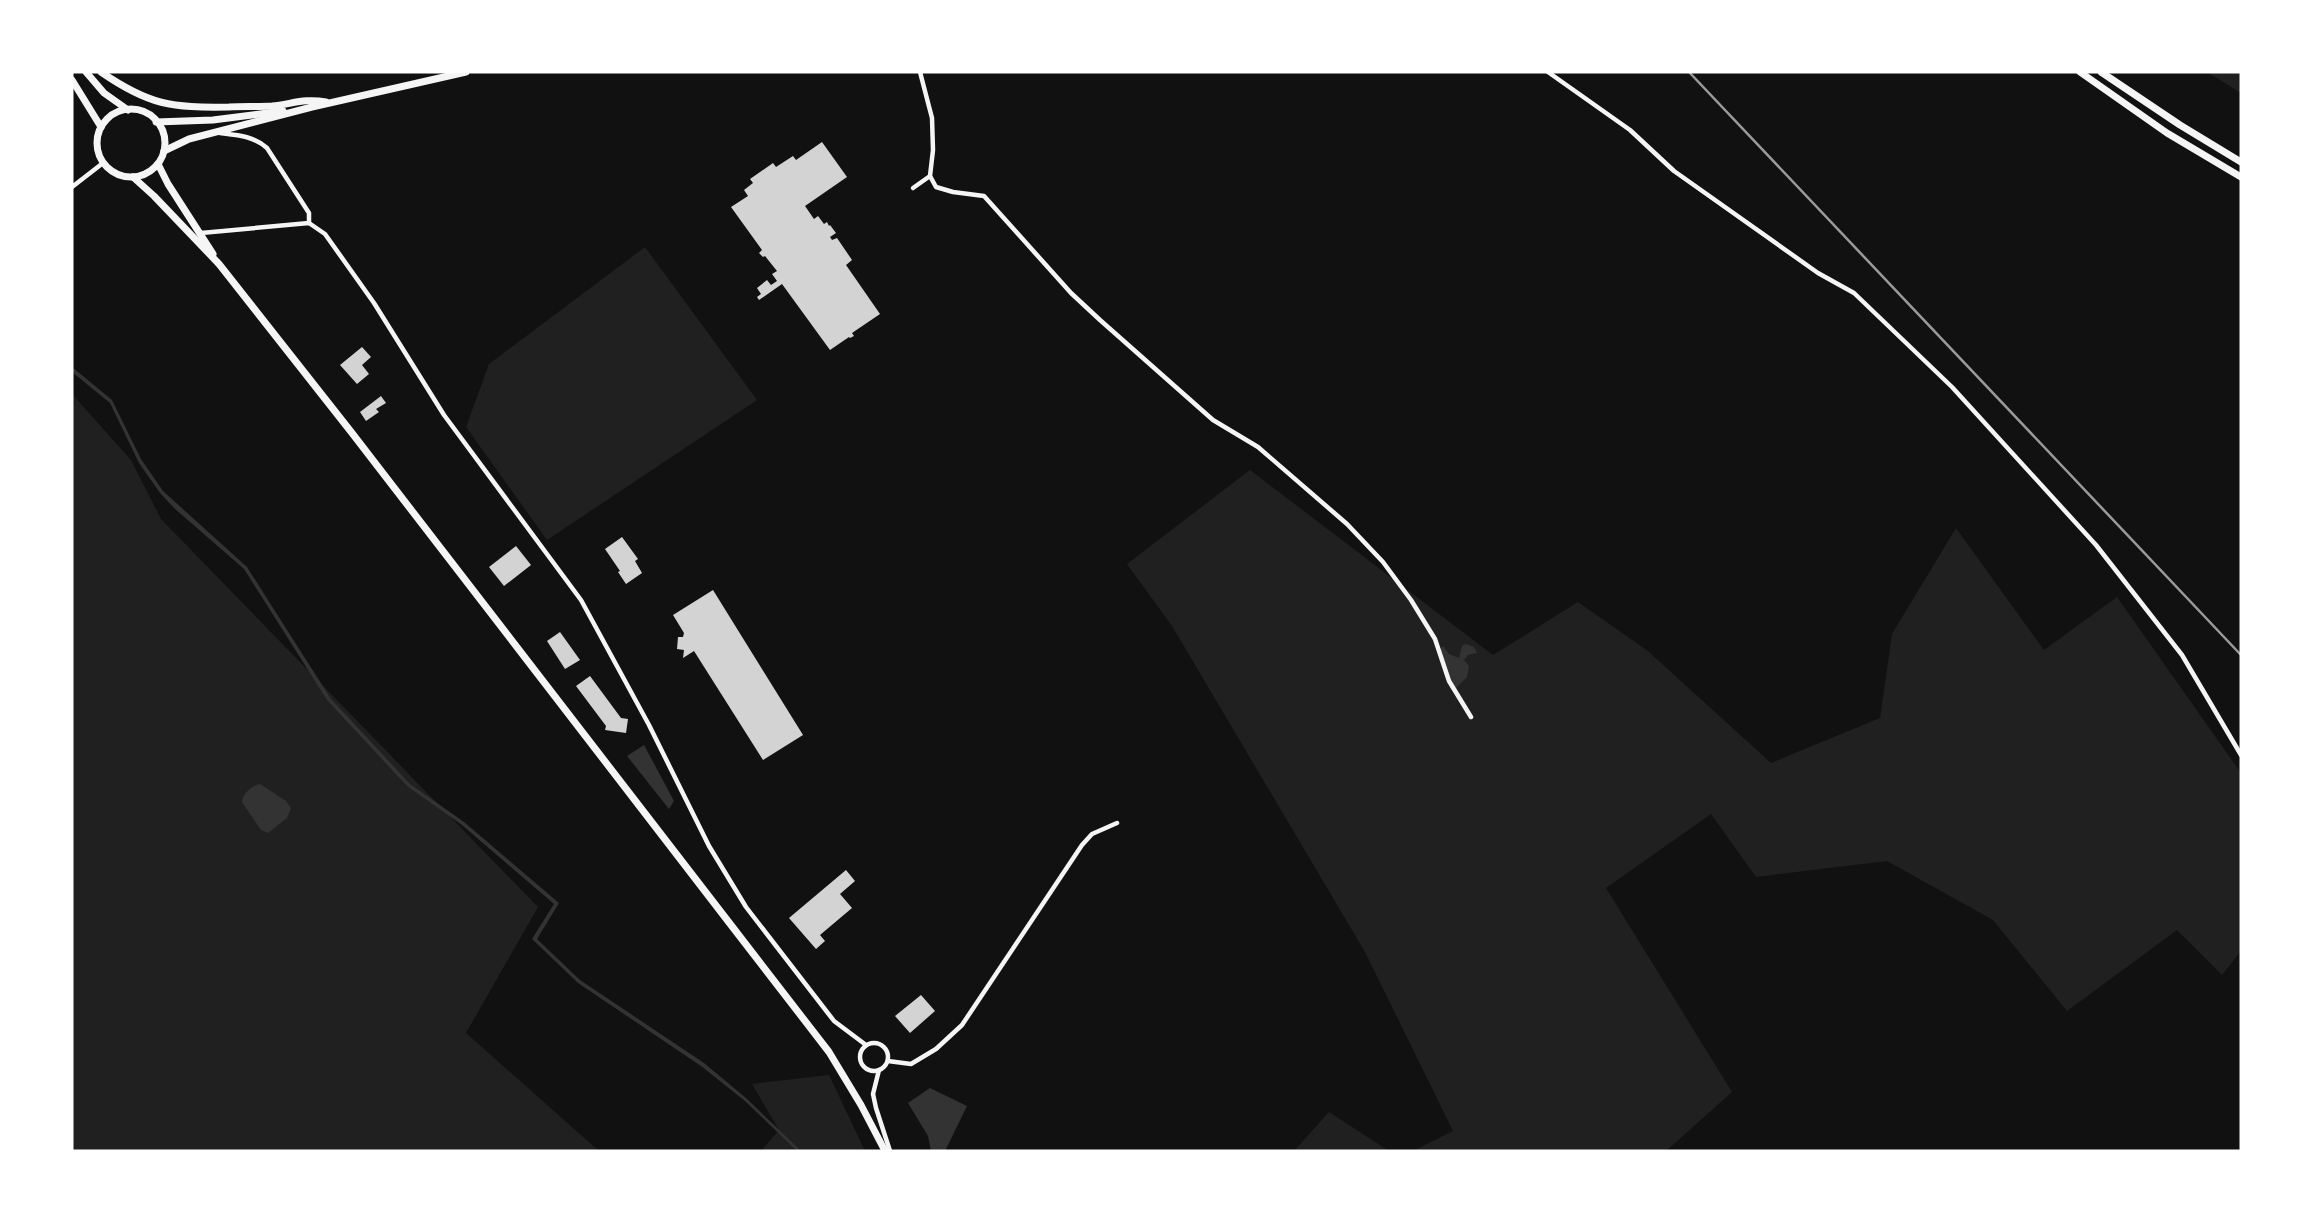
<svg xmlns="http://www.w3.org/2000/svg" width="2313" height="1223" font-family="'Space Grotesk',sans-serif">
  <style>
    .green { fill: #202020 }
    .water { fill: #333 }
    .building { fill: #d3d3d3 }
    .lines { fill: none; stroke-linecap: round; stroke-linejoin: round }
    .minor { stroke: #f5f5f5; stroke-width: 4.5 }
    .primary { stroke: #f5f5f5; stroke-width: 7 }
    .rail { stroke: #9a9a9a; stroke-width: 2.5 }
  </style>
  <rect width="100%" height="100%" fill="#111"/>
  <g class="green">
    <polygon points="2207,72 2241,72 2241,93"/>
    <polygon points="645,247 757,400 547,540 466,427 489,364"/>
    <polygon points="72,394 131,460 161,519 538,907 466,1033 599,1151 72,1151"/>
    <polygon points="1250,470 1493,655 1578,602 1648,651 1771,763 1880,718 1892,634 1956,528 2044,650 2117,597 2241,773 2241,951 2222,975 2177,930 2067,1011 1993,920 1887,861 1756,877 1711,814 1606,888 1732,1092 1666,1151 1413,1151 1453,1131 1365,952 1172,626 1127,564"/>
    <polygon points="829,1075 865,1151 761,1151 779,1130 752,1084"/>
    <polygon points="1329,1112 1389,1151 1294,1151"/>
  </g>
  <g class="water">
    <polygon points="72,367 112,400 141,459 163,491 247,567 331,699 410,784 464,822 559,903 537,939 580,980 704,1063 746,1098 801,1151 797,1151 745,1101 701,1066 578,983 532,939 554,904 462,825 407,786 327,700 244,569 174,508 160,493 139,463 110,403 72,372"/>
    <polygon points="1466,644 1474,647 1477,653 1468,655 1464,660 1469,666 1467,677 1456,688 1450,680 1440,650 1443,646 1449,654 1459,658 1462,646"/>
    <polygon points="644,745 674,801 669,809 627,756"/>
    <path d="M260,784l26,17 5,7 -4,10 -19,15 -7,-3 -19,-28c0,-8 11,-17 18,-18z"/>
    <polygon points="930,1088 967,1106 945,1151 931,1151 928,1136 908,1103"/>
  </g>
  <g class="building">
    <polygon points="822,142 847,177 805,206 814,219 818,216 824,224 827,222 829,226 830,225 836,233 830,237 832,240 837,238 852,260 846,265 880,314 852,333 854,336 850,338 849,337 830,350 782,284 759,300 757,297 761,294 757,288 767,280 771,285 777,281 772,274 777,271 765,256 763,257 759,253 762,250 731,207 748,196 744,190 753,183 750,179 773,163 776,167 793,156 796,160"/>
    <polygon points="362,347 371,357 362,365 369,374 357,384 340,365"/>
    <polygon points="381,396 386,403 376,409 379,412 366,421 360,412"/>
    <polygon points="622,537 638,559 635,561 642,573 626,584 618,572 620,571 605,549"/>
    <polygon points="516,546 531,565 504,586 489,567"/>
    <polygon points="713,590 803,735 763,760 694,651 683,658 684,650 677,649 678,637 683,637 684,633 673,615"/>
    <polygon points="560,632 580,660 565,669 547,641"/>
    <polygon points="590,676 621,718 628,719 626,733 605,730 606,726 576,686"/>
    <polygon points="846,870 855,881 840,894 852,908 820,935 825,941 816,949 789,918"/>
    <polygon points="921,995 935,1011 910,1033 895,1016"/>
  </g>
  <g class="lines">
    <g class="minor">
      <polyline points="920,72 932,118 933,150 930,176 936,187 953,192 984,196 1071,293 1100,320 1213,420 1258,447 1347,524 1383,562 1411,600 1435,639 1449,681 1471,717"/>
      <polyline points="1548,72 1630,130 1674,171 1818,273 1854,293 1952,387 2096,545 2182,655 2241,755"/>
      <path d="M220,133c17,2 34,3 47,15l42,65v10"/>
      <polyline points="72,187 103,163"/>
      <polyline points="913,188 930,176"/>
      <polyline points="201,233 309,223 325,234 374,303 444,415 581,600 649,725 709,846 746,907 834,1021 866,1045"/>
      <circle cx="874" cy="1057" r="14"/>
      <polyline points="888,1061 911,1064 936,1049 962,1025 1082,845 1092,834 1117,823"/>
      <polyline points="879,1070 873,1094 876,1108 890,1151"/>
    </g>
    <g class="primary">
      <polyline points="86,72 104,93 128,110"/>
      <path d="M101,72c48,33 70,36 128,35 14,-1 29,0 43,-1 20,-2 33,-8 54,-4"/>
      <polyline points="2080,72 2167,133 2241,177"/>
      <polyline points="2101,72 2180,125 2241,162"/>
      <polyline points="72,80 101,127"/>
      <circle cx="131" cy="143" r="34"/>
      <polyline points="156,122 213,120 283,111"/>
      <polyline points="164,151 189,139 312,107 466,72"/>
      <polyline points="158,164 168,184 213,254"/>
      <polyline points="133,177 154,196 219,264 352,433 731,925 829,1052 861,1105 885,1151"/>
    </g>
    <polyline class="rail" points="1689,72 2241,655"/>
  </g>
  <rect width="2313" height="1223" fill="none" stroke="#ffffff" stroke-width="147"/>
</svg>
